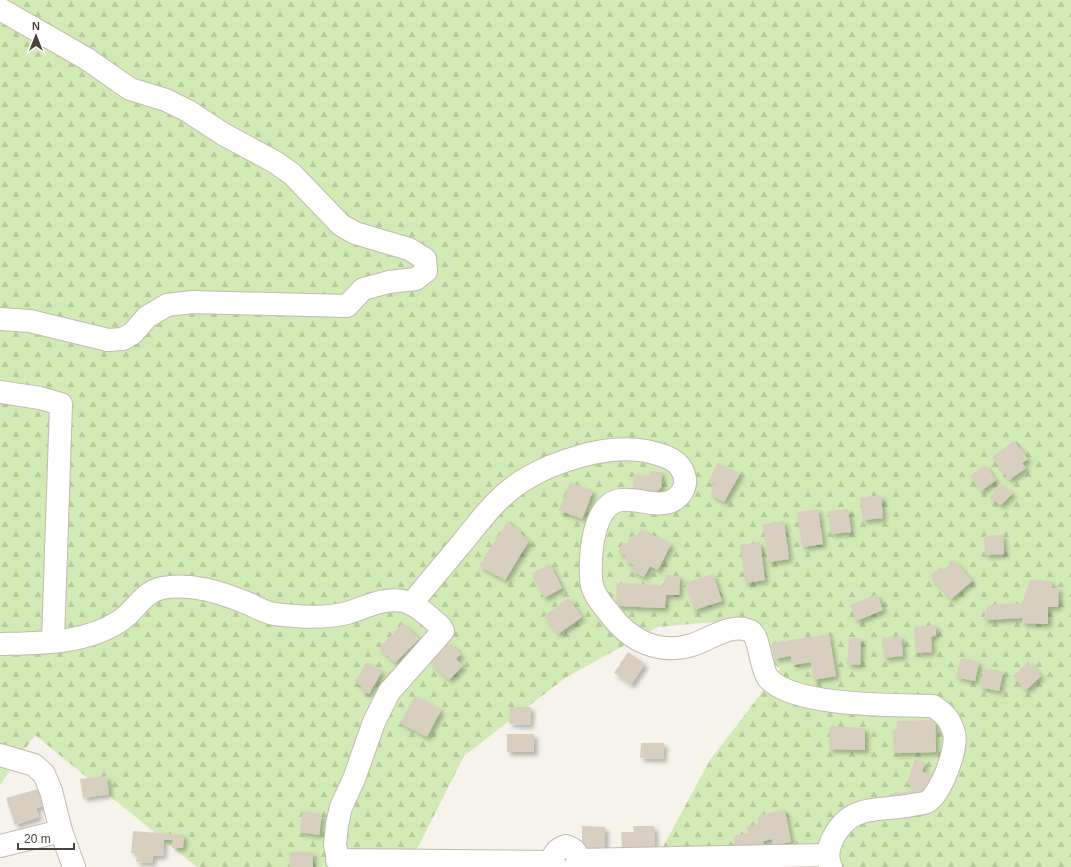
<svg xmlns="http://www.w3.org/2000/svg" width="1071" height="867" font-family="Helvetica,sans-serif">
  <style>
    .forest { fill: url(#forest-firs) }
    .building { fill: #d8cfc1; filter: url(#shadow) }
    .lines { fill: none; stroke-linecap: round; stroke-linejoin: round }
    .minor-casing { stroke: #c2bbae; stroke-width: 24 }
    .minor { stroke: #fff; stroke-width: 22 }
  </style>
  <defs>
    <pattern id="forest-firs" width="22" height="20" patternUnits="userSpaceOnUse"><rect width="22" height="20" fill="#d2eab5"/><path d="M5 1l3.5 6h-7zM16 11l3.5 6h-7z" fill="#b6ca9c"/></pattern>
    <filter id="shadow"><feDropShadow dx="3.5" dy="3.5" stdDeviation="2" flood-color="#0004"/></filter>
  </defs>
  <rect width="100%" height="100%" fill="#f6f3ec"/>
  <polygon class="forest" points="0,0 1071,0 1071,867 652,867 710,760 780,669 725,621 658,627 565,678 464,756 408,867 197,867 35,735 0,785"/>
  <g class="building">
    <polygon points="1014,441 1028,459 1022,463 1026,468 1009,480 992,457"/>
    <polygon points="718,463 740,474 724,502 710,494 715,484 708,481"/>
    <polygon points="985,465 996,480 981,491 970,476"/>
    <polygon points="649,471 662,472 661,488 651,495 632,493 634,474 649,476"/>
    <polygon points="570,482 593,491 582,519 559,510"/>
    <polygon points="999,484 1013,493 1001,505 990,498"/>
    <polygon points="881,495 883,518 863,520 860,498"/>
    <polygon points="818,509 823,544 802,547 797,512"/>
    <polygon points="848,509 851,532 831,534 828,511"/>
    <polygon points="508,521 529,541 505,580 479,566"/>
    <polygon points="784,521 789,559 768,562 763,524"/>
    <polygon points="641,529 671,544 658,570 650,566 644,577 631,570 634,565 624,560 626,556 618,552 623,542 627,544 632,535 636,537"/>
    <polygon points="1003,535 1004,554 985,555 984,536"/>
    <polygon points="760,542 765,580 745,583 740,545"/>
    <polygon points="954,560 972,581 951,599 930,576 940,567 944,569"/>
    <polygon points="550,564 562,588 544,598 532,573"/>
    <polygon points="713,574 722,601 694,610 685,583"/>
    <polygon points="665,575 680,576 679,595 666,595 665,608 616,606 617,583 664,585"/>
    <polygon points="1030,580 1052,581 1052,588 1059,588 1058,607 1048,607 1048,624 1022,623 1022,618 983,620 988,605 1022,603"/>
    <polygon points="877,594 883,610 856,621 850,605"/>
    <polygon points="568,598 582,617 558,634 544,616"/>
    <polygon points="403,623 419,639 395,663 379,648"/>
    <polygon points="936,625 936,635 931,637 932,652 916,653 914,627"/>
    <polygon points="829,634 836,676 813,680 811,662 793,665 791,656 774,659 772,643"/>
    <polygon points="901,636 903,656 884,658 882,638"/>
    <polygon points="849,638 861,638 860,665 847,664"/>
    <polygon points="450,643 461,654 456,659 463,666 449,680 430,662"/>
    <polygon points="628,652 645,664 631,685 614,673"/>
    <polygon points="961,658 979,662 975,681 956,677"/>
    <polygon points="366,662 382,671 369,694 361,690 363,686 355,682"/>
    <polygon points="1028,662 1041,676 1026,690 1013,676"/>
    <polygon points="984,668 1003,672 999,691 980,687"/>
    <polygon points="415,696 441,710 427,737 400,723"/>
    <polygon points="510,707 531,707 530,725 509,724"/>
    <polygon points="935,720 936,752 894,753 893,731 897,729 897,721"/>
    <polygon points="830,726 865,728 865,750 829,749"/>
    <rect x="507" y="734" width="27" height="18"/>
    <polygon points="641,743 664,743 663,759 640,758"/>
    <polygon points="915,759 925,763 922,772 933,775 927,793 890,797 890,794 911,791 912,786 907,783"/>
    <polygon points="107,776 109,794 83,798 80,779"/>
    <polygon points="38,789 43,806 36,808 39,817 15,825 6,798"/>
    <polygon points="785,810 791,842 773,845 772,839 763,841 764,846 736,851 733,836 748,833 747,826 758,824 759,815"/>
    <polygon points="303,811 322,814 319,835 300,832"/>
    <polygon points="582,826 605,827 605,848 582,848"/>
    <polygon points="633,826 654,826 655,846 622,847 621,832 634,832"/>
    <polygon points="133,831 184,835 183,848 172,848 173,840 164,840 163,856 153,856 152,863 136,862 137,854 131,853"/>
    <rect x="290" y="852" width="23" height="15"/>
  </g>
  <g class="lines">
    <defs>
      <g id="minor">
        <polyline points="0,9 87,59 130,89 166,100 188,111 223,134 275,162 292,174 341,225 355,233 409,249 425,259 426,271 416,279 389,282 363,289 347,306 192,302 167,305 147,317 133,333 123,339 108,340 30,321 0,319"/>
        <polyline points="0,392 40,398 61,404 53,641"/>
        <path d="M411,604c17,-20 34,-41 51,-61 20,-25 39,-51 67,-66 17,-10 34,-16 52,-21 20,-6 45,-9 65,-5 17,4 36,8 39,28 1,5 -1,9 -3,13 -15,22 -41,5 -61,8 -29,4 -31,56 -30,78 0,14 11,26 19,36 20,27 49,41 82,31 17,-5 39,-23 58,-14 10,4 10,36 18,47 25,29 128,27 165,28 12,8 17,13 21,27 4,15 -13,61 -27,69 -4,2 -11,2 -15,3 -32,7 -61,-3 -79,33 -5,10 -7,19 -2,29"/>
        <path d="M0,644c40,-1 85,0 120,-23 15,-10 23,-29 42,-33 30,-5 58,4 85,15 9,4 19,10 28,11 23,3 49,5 72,-1 18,-5 36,-16 56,-12 13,2 27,17 37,25l3,5 -54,61 -15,30 -20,57 -13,28 -4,18 -2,20 5,22"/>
        <polyline points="0,755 34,765 44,774 51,791 61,831 74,867"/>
        <polyline points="0,846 61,831"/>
        <polyline points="337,860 551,862 556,867"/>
        <path d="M551,862c3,-9 6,-13 15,-16 8,3 11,5 12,14"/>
        <polyline points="575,867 578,860 828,855"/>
      </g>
    </defs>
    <use href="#minor" class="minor-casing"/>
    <use href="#minor" class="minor"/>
  </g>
  <g transform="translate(36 36)" stroke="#ffffff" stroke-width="3" paint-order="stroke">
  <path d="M0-3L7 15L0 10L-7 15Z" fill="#4b4439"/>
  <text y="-6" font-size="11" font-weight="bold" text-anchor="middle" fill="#4b4439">N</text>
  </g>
  <path d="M18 843v6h56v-6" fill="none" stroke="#4b4439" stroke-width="2"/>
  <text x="24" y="843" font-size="12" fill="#4b4439" stroke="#ffffff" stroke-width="3" paint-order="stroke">20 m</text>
</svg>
